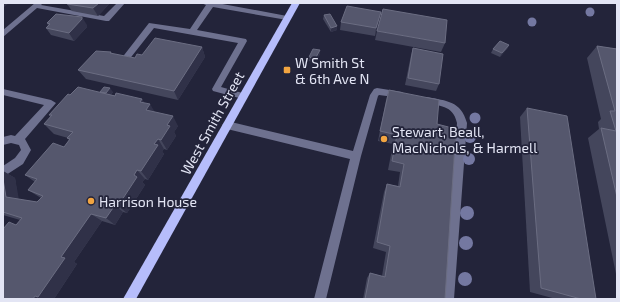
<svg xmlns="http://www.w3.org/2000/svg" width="620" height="302" font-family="'Exo 2',sans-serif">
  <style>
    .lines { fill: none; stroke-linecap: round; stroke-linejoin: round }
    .minor { fill: #6e718f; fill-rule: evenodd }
    .major { fill: #b6bdfb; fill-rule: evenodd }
    .tree { fill: #7478a1 }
    .wall { fill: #44465c }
    .shaded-wall { fill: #303148 }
    .building { fill: #55576d; stroke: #6b6d82 }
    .poi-dot { fill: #f2a541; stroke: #23243a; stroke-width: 1.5 }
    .labels { text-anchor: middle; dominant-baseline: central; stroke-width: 3.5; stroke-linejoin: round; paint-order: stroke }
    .poi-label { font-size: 14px; fill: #e3e5f4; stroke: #23243a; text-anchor: start }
    .street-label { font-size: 14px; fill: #e3e5f4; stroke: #23243a }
  </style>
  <rect width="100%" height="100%" fill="#23243a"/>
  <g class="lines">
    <g class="minor">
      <polygon points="35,3 43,3 41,5 104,16 117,3 125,3 109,21 106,21 37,8 3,37 3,30"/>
      <polygon points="201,3 217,3 287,16 291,18 287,20 213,7 197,30 246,39 247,41 221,87 246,94 247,96 246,98 243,99 213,91 212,89 238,43 154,28 128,61 122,61 121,59 149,23 190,29 206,5"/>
      <polygon points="377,88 402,92 406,95 402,98 379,95 378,96 361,156 326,299 314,299 350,159 227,129 222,125 227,121 353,151 370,95 374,89"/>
      <polygon points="3,89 51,100 56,103 25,139 31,150 23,164 3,177 3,166 15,158 21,150 19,145 11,143 3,145 3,137 11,135 15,136 44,105 3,95"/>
      <path d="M427,97c20,4 34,4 40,26l-13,176h-12l15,-176c-4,-19 -18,-16 -33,-21l-2,-2 2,-2z"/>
    </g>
    <polygon class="major" points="292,3 300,3 136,299 123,299"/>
  </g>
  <g class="tree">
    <circle cx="590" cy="12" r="4.5"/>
    <circle cx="532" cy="22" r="4.5"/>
    <circle cx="475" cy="118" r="5.5"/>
    <circle cx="470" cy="137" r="6"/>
    <circle cx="469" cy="159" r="6"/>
    <circle cx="467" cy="213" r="7"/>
    <circle cx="466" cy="243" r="7"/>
    <circle cx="465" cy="279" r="7"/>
  </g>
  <g class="wall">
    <polygon points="110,3 98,16 72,11 67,4"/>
    <polygon points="381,12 375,36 340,30 341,22"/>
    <polygon points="324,15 337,26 337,30 331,32 323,19"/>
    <polygon points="47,23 87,25 87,27 74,41 51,35 46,28 48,25"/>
    <polygon points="377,31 445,43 441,52 375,40"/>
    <polygon points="509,45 507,49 500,57 491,53 493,49"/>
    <polygon points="597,46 617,49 617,274 616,274 588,138 599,129 598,122 601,119 587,58"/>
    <polygon points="202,47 205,57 178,100 86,79 78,70 111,52 113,54 135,58 142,55"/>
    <polygon points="413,48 439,84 436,91 405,85 411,55"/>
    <polygon points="320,54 315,63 309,61 309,57"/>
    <polygon points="389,90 437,124 445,299 363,299 367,278 370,273 382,276 386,252 373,248 384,192 387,184 398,186 400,172 388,170 393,144 378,141 386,100"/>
    <polygon points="100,92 113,92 111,95 142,99 144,103 154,112 178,126 174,132 176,136 167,150 164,149 162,151 164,154 148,180 145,179 142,182 145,185 127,213 123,212 115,225 102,221 74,262 77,264 54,299 16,225 20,220 3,215 3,171 15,178 18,199 37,202 41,198 28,190 35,182 25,175 64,147 69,140 67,138 68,138 54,134 44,124 51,117 49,115 70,95"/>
    <polygon points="527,108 596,299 556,299 530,292 520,117"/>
  </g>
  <g class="shaded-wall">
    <polygon points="3,3 9,3 3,8"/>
    <polygon points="99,3 110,3 98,16 93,8"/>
    <polygon points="381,12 375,36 376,28"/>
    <polygon points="82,17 87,25 87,27 74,41 69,33"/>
    <polygon points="337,26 337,30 331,32 331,28"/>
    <polygon points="509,45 507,49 500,57 502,53"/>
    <polygon points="202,47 205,57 178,100 174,91"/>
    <polygon points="320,50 320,54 315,63 315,59"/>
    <polygon points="110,88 113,92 109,97 106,93"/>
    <polygon points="142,99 147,108 150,104 156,114 152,119 140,102"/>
    <polygon points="173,116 178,126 174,132 176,136 167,150 161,140 167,125"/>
    <polygon points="158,139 164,149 162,151 164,154 148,180 141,171 154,144"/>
    <polygon points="137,170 145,179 142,182 145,185 127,213 118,206 134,175"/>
    <polygon points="3,171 15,178 20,205 6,197 3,179"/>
    <polygon points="115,205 123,212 115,225 106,218"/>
    <polygon points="91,214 102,221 74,262 77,264 54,299 33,299 61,257"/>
  </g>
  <g class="building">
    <polygon points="68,3 99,3 93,8 67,4"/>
    <polygon points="347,6 381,12 376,28 341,22"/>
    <polygon points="383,9 447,20 445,43 377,31"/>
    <polygon points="56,14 82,17 82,19 69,33 46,28 50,24 47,23"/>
    <polygon points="330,14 337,26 331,28 324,15"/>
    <polygon points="155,38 202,47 174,91 78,70 96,51 111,52 110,53 135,58 137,54 142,55"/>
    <polygon points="500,41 509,45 502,53 493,49"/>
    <polygon points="597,46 617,49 617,197 601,128 616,131 610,111 615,111"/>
    <polygon points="413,48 443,54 439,84 408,78"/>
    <polygon points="313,49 320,50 315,59 309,57"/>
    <polygon points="78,87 115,96 116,93 142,99 140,102 150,104 146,110 173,116 167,125 170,126 161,140 158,139 154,144 158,145 141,171 137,170 134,175 137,177 118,206 115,205 106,218 91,214 61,257 65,258 38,297 35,296 33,299 3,299 3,229 9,222 16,225 22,218 3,212 3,179 6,197 37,202 43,196 28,190 37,179 25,175 53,143 64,147 70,139 67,138 73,132 44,124 52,115 49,115 68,94 70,95"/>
    <polygon points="104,87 110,88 106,93 100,92"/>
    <polygon points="389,90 439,100 437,124 456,129 445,299 365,299 370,273 385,277 390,246 377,242 387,184 400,187 404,164 392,161 397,135 380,131"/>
    <polygon points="527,108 567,116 596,299 581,299 541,288"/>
  </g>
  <g class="poi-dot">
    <rect x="283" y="66" width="8" height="8" rx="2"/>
    <circle cx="384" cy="139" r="4"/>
    <circle cx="91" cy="201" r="4"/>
  </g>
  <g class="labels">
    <g class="poi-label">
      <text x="295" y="62">W Smith St<tspan x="295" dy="16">&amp; 6th Ave N</tspan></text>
      <text x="392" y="131">Stewart, Beall,<tspan x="392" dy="16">MacNichols, &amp; Harmell</tspan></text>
      <text x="99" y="201">Harrison House</text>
    </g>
    <g class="street-label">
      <text transform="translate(212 123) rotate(-61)">West Smith Street</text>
    </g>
  </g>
  <rect width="620" height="302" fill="none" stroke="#e3e5f4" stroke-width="8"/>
</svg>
